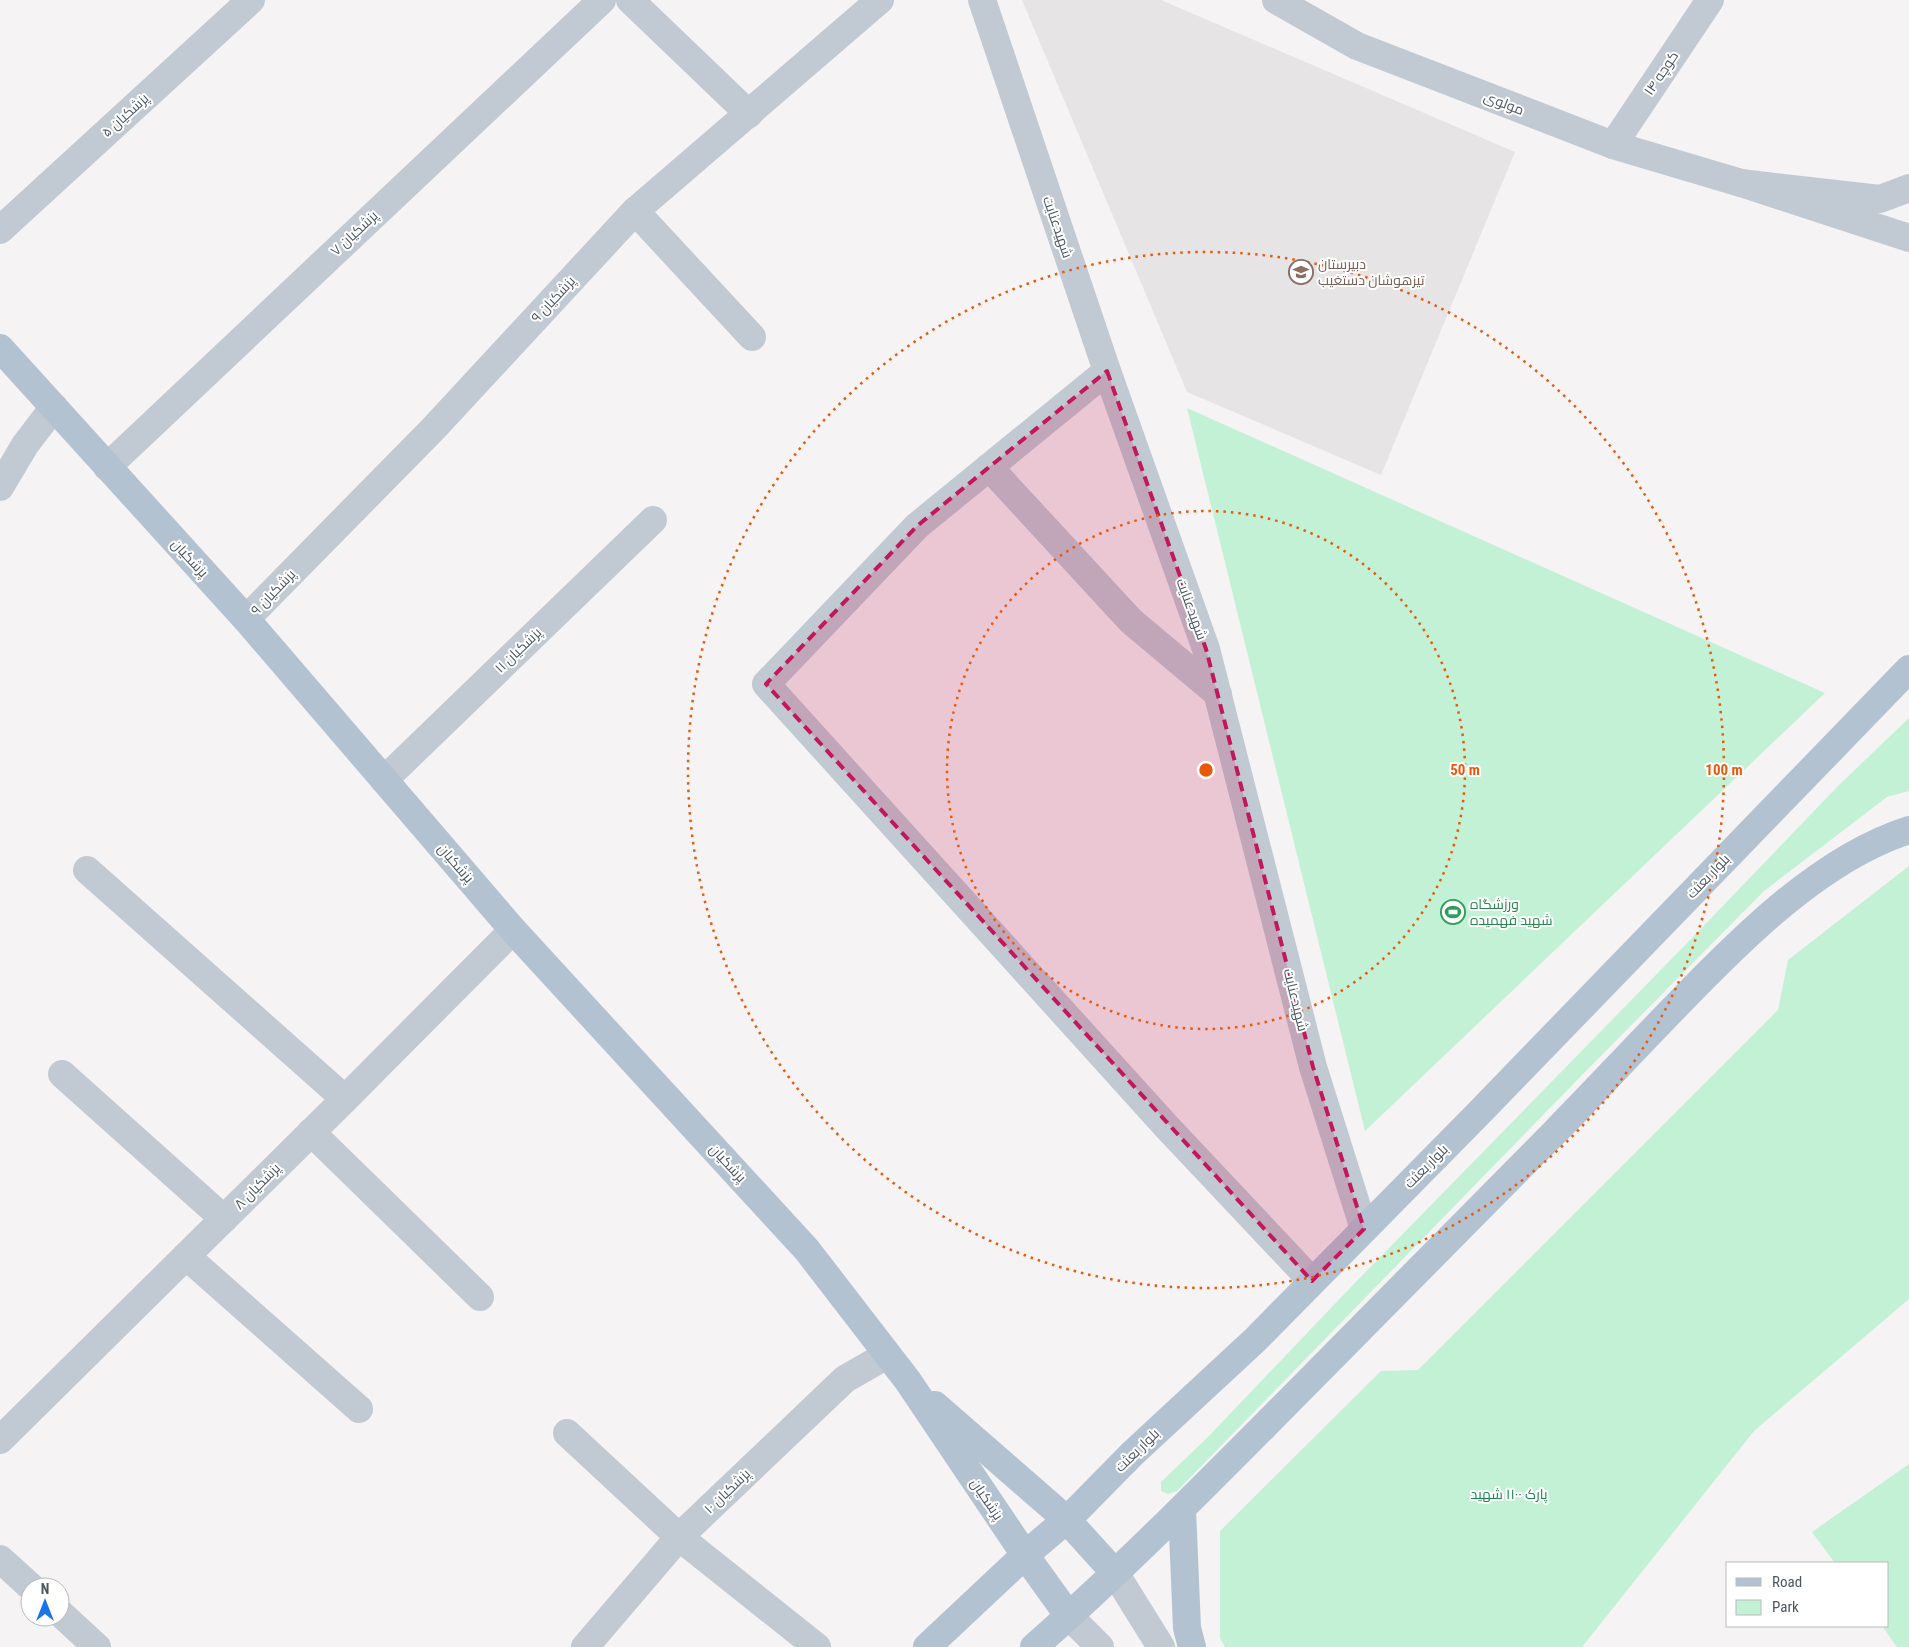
<svg xmlns="http://www.w3.org/2000/svg" width="1909" height="1647" font-family="'Roboto Condensed',Cairo,sans-serif">
  <style>
    .education { fill: #e6e4e5 }
    .green { fill: #c3f1d5 }
    .lines { fill: none; stroke-linecap: round; stroke-linejoin: round }
    .minor { stroke: #c1cad2; stroke-width: 28 }
    .major { stroke: #b3c2d1; stroke-width: 28 }
    .marked { fill: #c2185b; fill-opacity: 0.2; stroke: #c2185b; stroke-width: 4; stroke-dasharray: 10 6; stroke-linejoin: round }
    .ring { fill: none; stroke: #e8590c; stroke-width: 2.5; stroke-dasharray: 2.5 5 }
    .labels { text-anchor: middle; dominant-baseline: central; stroke-width: 4; stroke-linejoin: round; paint-order: stroke }
    .street-label { font-size: 14px; fill: #4a5661; stroke: #fff }
    .education-label { font-size: 14px; fill: #785e54; stroke: #fff; text-anchor: start }
    .leisure-label { font-size: 14px; fill: #27864d; stroke: #fff; text-anchor: start }
    .park-label { font-size: 14px; fill: #17864f; stroke: #fff }
    .centre { fill: #e8590c; stroke: #fff; stroke-width: 2.5 }
    .ring-label { font-size: 15px; text-anchor: middle; font-weight: bold; fill: #e8590c; stroke: #fff; stroke-width: 4; stroke-linejoin: round; paint-order: stroke }
  </style>
  <rect width="100%" height="100%" fill="#f5f3f3"/>
  <polygon class="education" points="1022,0 1161,0 1515,152 1381,475 1187,392"/>
  <g class="green">
    <polygon points="1187,408 1825,693 1365,1131"/>
    <polygon points="1909,718 1909,791 1887,797 1764,891 1584,1073 1177,1491 1168,1494 1161,1491 1161,1482 1208,1437 1351,1287 1692,938 1839,785"/>
    <polygon points="1909,866 1909,1299 1754,1431 1582,1647 1225,1647 1220,1638 1220,1531 1381,1371 1418,1370 1778,1010 1788,960"/>
    <polygon points="1909,1464 1909,1647 1897,1647 1882,1626 1888,1626 1888,1563 1835,1563 1812,1532"/>
  </g>
  <g class="lines">
    <g class="minor">
      <polyline points="630,0 749,114"/>
      <polyline points="982,0 1107,371 1206,649 1313,1067 1364,1229"/>
      <polyline points="1276,0 1357,46 1613,145 1741,183"/>
      <polyline points="1613,145 1710,0"/>
      <polyline points="1909,188 1880,199 1741,183 1909,238"/>
      <polyline points="635,211 752,337"/>
      <polyline points="0,230 251,0"/>
      <polyline points="1107,371 917,526 766,684 1166,1126 1312,1281"/>
      <polyline points="107,467 602,0"/>
      <polyline points="989,467 1131,621 1218,694"/>
      <polyline points="0,487 25,445 54,407"/>
      <polyline points="246,619 433,429 635,211 880,0"/>
      <polyline points="384,780 653,520"/>
      <polyline points="87,870 345,1099"/>
      <polyline points="62,1074 224,1219"/>
      <polyline points="311,1132 480,1297"/>
      <polyline points="186,1256 359,1409"/>
      <polyline points="567,1433 679,1537 817,1647"/>
      <polyline points="0,1440 345,1099 513,930"/>
      <polyline points="0,1559 31,1587"/>
      <polyline points="1115,1573 1161,1647"/>
      <polyline points="60,1613 97,1647"/>
      <polyline points="1068,1615 1100,1647"/>
      <polyline points="585,1647 679,1537 845,1379 887,1355"/>
    </g>
    <g class="major">
      <polyline points="0,348 246,619 513,930 807,1250 908,1381 1025,1555 1068,1615"/>
      <polyline points="935,1405 1067,1520 1115,1573"/>
      <polyline points="1182,1509 1187,1628 1192,1647"/>
      <polyline points="927,1647 1025,1555 1072,1515 1132,1454 1255,1340 1477,1115 1909,669"/>
      <path d="M1034,1647c91,-80 176,-166 261,-252 86,-87 173,-174 259,-262 42,-43 83,-87 125,-130 63,-65 142,-145 230,-173"/>
    </g>
  </g>
  <path class="marked" d="M1107,371l99,278 107,418 51,162 -52,52 -546,-597 151,-158z"/>
  <g class="ring">
    <circle cx="1206" cy="770" r="259"/>
    <circle cx="1206" cy="770" r="518"/>
  </g>
  <defs>
    <symbol id="school-ring" viewBox="-11 -11 22 22"><circle r="9.5" fill="#fff" stroke="#8d6e63" stroke-width="1.5"/><path d="M0-5L7-2L0 1L-7-2ZM-4 1L0 2.5L4 1V4Q0 6-4 4Z" fill="#8d6e63"/></symbol>
    <symbol id="stadium-ring" viewBox="-11 -11 22 22"><circle r="9.5" fill="#fff" stroke="#2e9e5b" stroke-width="1.5"/><path d="M0-5a6.5 5 0 1 0 0 10a6.5 5 0 1 0 0-10ZM-3.5-1.8h7v3.6h-7Z" fill="#2e9e5b"/></symbol>
  </defs>
  <g fill-rule="evenodd">
    <use href="#school-ring" x="1287" y="258" width="28" height="28"/>
    <use href="#stadium-ring" x="1439" y="898" width="28" height="28"/>
  </g>
  <g class="labels">
    <g class="street-label">
      <text transform="translate(1661 73) rotate(-56)">کوچه ۱۴</text>
      <text transform="translate(1504 103) rotate(21)">مولوی</text>
      <text transform="translate(125 115) rotate(-42)">پزشکیان ۵</text>
      <text transform="translate(1058 227) rotate(71)">شهیدعنایت</text>
      <text transform="translate(354 233) rotate(-43)">پزشکیان ۷</text>
      <text transform="translate(553 299) rotate(-47)">پزشکیان ۹</text>
      <text transform="translate(190 558) rotate(47)">پزشکیان</text>
      <text transform="translate(273 592) rotate(-46)">پزشکیان ۹</text>
      <text transform="translate(1192 609) rotate(70)">شهیدعنایت</text>
      <text transform="translate(518 650) rotate(-44)">پزشکیان ۱۱</text>
      <text transform="translate(456 863) rotate(49)">پزشکیان</text>
      <text transform="translate(1708 876) rotate(-46)">بلوار بعثت</text>
      <text transform="translate(1296 1000) rotate(76)">شهیدعنایت</text>
      <text transform="translate(728 1163) rotate(47)">پزشکیان</text>
      <text transform="translate(1426 1166) rotate(-45)">بلوار بعثت</text>
      <text transform="translate(257 1186) rotate(-45)">پزشکیان ۸</text>
      <text transform="translate(1137 1450) rotate(-44)">بلوار بعثت</text>
      <text transform="translate(727 1491) rotate(-44)">پزشکیان ۱۰</text>
      <text transform="translate(987 1499) rotate(56)">پزشکیان</text>
    </g>
    <g class="education-label">
      <text x="1318" y="264">دبیرستان<tspan x="1318" dy="16">تیزهوشان دستغيب</tspan></text>
    </g>
    <g class="leisure-label">
      <text x="1470" y="904">ورزشگاه<tspan x="1470" dy="16">شهید فهمیده</tspan></text>
    </g>
    <g class="park-label">
      <text x="1509" y="1494">پارک ۱۱۰۰ شهید</text>
    </g>
  </g>
  <circle cx="1206" cy="770" r="8" class="centre"/>
  <g class="ring-label">
    <text x="1465" y="775">50 m</text>
    <text x="1724" y="775">100 m</text>
  </g>
  <rect x="1726" y="1562" width="162" height="65" fill="#ffffff" stroke="#b7bbc0"/>
  <rect x="1736" y="1578" width="25" height="8" fill="#b3c2d1" stroke="#b7bbc0"/>
  <text x="1772" y="1587" font-size="15" fill="#4a5661">Road</text>
  <rect x="1736" y="1600" width="25" height="15" fill="#c3f1d5" stroke="#b7bbc0"/>
  <text x="1772" y="1612" font-size="15" fill="#4a5661">Park</text>
  <g transform="translate(45 1602)"><circle r="24" fill="#ffffff" stroke="#b7bbc0"/>
  <path d="M0-4L9 19L0 12L-9 19Z" fill="#1a73e8"/>
  <text y="-8" font-size="14" font-weight="bold" text-anchor="middle" fill="#4a5661">N</text>
  </g>
</svg>
